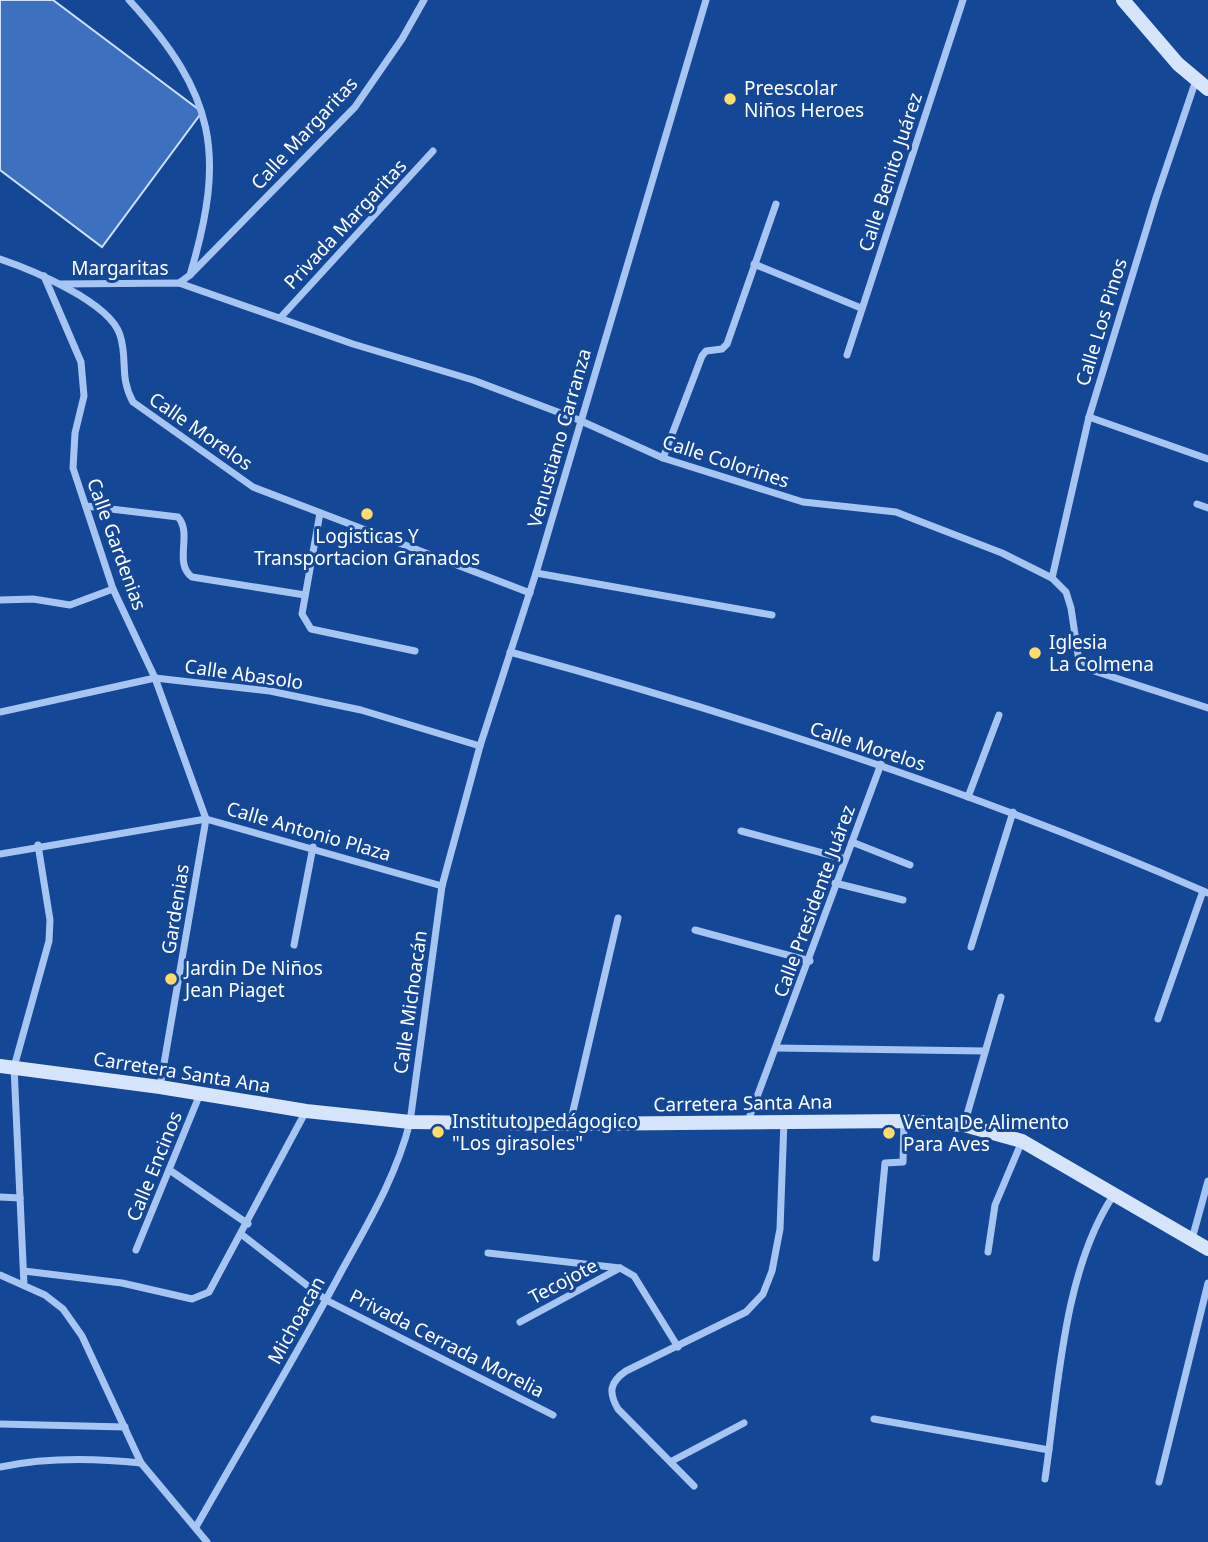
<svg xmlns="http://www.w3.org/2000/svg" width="1208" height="1542" font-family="'Noto Sans',sans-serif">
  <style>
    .building { fill: #3d70bf; stroke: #cfe1fc; stroke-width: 2 }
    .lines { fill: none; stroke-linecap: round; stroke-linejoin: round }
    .street { stroke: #a7c5f2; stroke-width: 7 }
    .secondary { stroke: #d6e5fc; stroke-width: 14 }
    .poi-dot { fill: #ffdb68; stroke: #154797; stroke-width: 2.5 }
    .labels { text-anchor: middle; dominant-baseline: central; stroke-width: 6; stroke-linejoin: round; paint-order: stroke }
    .poi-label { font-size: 19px; fill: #fff; stroke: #154797; text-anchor: start }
    .street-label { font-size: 19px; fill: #fff; stroke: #154797 }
  </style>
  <rect width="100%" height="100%" fill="#154797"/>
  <polygon class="building" points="0,0 53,0 202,112 102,247 0,170"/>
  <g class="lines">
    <g class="street">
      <path d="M129,0c87,95 97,154 61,275l-11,8"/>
      <path d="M0,259c30,10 110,43 120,76 8,24 -1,42 13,67l120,85 277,106"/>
      <polyline points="754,264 861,308"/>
      <polyline points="190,275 355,107 402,39 424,0"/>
      <polyline points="44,276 81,362 84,396 75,433 73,468 113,589 155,678 206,819 160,1087"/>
      <polyline points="61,284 179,283 353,344 473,380 579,420 663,458 803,502 896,512 919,521 1002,553 1052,578 1066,592 1071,608 1078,655 1091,670 1208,708"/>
      <polyline points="281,317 433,151"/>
      <polyline points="847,355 963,0"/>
      <polyline points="1089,417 1208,459"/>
      <polyline points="663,458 702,356 706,351 722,349 727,344 776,204"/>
      <polyline points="1197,504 1208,508"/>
      <path d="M86,506l92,11c15,17 -5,46 14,60l113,18"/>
      <polyline points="320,513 302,614 311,629 415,651"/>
      <polyline points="536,573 772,615"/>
      <polyline points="1052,578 1089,417 1156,198 1196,80"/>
      <polyline points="0,600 33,599 70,605 113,589"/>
      <path d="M510,652c238,65 472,142 698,241"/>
      <polyline points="0,712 155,678 270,691 361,710 480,746"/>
      <polyline points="968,797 999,715"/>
      <polyline points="741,831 845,859"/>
      <polyline points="852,842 910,865"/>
      <polyline points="0,854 206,819 442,886"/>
      <polyline points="835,883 903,900"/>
      <polyline points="695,930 810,961"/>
      <polyline points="294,945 313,847"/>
      <polyline points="971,947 1013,812"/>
      <polyline points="1158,1019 1203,891"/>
      <polyline points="776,1048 985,1051"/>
      <polyline points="748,1121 881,764"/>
      <polyline points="570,1124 618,918"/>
      <polyline points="964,1125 1001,997"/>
      <polyline points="171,1171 248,1224"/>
      <polyline points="0,1197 20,1198"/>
      <polyline points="241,1234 326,1300 553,1415"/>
      <polyline points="1192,1239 1208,1181"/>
      <polyline points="136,1250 200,1094"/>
      <polyline points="988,1252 995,1205 1022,1141"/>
      <polyline points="488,1253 620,1268 634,1276 678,1347"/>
      <polyline points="876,1258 885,1163 903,1162 904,1121"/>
      <polyline points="24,1271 122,1283 192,1299 209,1292 306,1111"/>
      <polyline points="0,1275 45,1295 63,1309 82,1336 141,1463 207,1542"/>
      <polyline points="24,1285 14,1067 49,941 50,920 38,845"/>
      <polyline points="520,1322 620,1268"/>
      <polyline points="874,1419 1049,1450"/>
      <polyline points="0,1424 125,1427"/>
      <polyline points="672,1461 744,1423"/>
      <path d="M0,1467c47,-10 94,-9 141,-4"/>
      <path d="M1045,1479c13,-88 18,-208 68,-283"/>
      <polyline points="1159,1482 1208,1283"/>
      <path d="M694,1486l-76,-77c-10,-17 -8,-27 8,-38l120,-59 17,-18 9,-23 8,-42 4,-108"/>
      <path d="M196,1527c48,-85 99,-169 145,-255 27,-49 55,-95 69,-150l32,-236 38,-140 56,-173 170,-573"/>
    </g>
    <g class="secondary">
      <polyline points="1123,0 1178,64 1208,89"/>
      <polyline points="0,1066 160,1087 306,1111 410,1122 570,1124 904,1121 964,1125 1022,1141 1208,1249"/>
    </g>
  </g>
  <g class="poi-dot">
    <circle cx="730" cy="99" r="7"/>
    <circle cx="367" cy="514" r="7"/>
    <circle cx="1035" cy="653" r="7"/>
    <circle cx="171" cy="979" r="7"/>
    <circle cx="438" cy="1132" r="7"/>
    <circle cx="889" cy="1133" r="7"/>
  </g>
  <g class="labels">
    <g class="poi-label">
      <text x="744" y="88">Preescolar<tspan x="744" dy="22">Niños Heroes</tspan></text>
      <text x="367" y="536" text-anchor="middle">Logisticas Y<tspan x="367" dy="22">Transportacion Granados</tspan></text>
      <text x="1049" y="642">Iglesia<tspan x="1049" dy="22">La Colmena</tspan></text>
      <text x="185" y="968">Jardin De Niños<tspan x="185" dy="22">Jean Piaget</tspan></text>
      <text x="452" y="1121">Instituto pedágogico<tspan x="452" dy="22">"Los girasoles"</tspan></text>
      <text x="903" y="1122">Venta De Alimento<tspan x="903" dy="22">Para Aves</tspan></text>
    </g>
    <g class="street-label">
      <text transform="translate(304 133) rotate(-47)">Calle Margaritas</text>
      <text transform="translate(890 172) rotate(-72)">Calle Benito Juárez</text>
      <text transform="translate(345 224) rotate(-47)">Privada Margaritas</text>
      <text x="120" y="268">Margaritas</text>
      <text transform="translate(1101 322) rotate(-73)">Calle Los Pinos</text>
      <text transform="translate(201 431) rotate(35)">Calle Morelos</text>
      <text transform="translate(559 438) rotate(-74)">Venustiano Carranza</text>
      <text transform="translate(726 461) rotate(18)">Calle Colorines</text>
      <text transform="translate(117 544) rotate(70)">Calle Gardenias</text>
      <text transform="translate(244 674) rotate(8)">Calle Abasolo</text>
      <text transform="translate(868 746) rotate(18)">Calle Morelos</text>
      <text transform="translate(309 831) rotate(16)">Calle Antonio Plaza</text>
      <text transform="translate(814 901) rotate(-70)">Calle Presidente Juárez</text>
      <text transform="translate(175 909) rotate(-81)">Gardenias</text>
      <text transform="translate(410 1002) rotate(-82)">Calle Michoacán</text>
      <text transform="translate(182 1072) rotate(9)">Carretera Santa Ana</text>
      <text transform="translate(743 1103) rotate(-1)">Carretera Santa Ana</text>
      <text transform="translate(154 1166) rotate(-68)">Calle Encinos</text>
      <text transform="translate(563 1281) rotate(-28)">Tecojote</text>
      <text transform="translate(296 1320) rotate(-61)">Michoacan</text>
      <text transform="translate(447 1343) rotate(27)">Privada Cerrada Morelia</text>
    </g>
  </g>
</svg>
